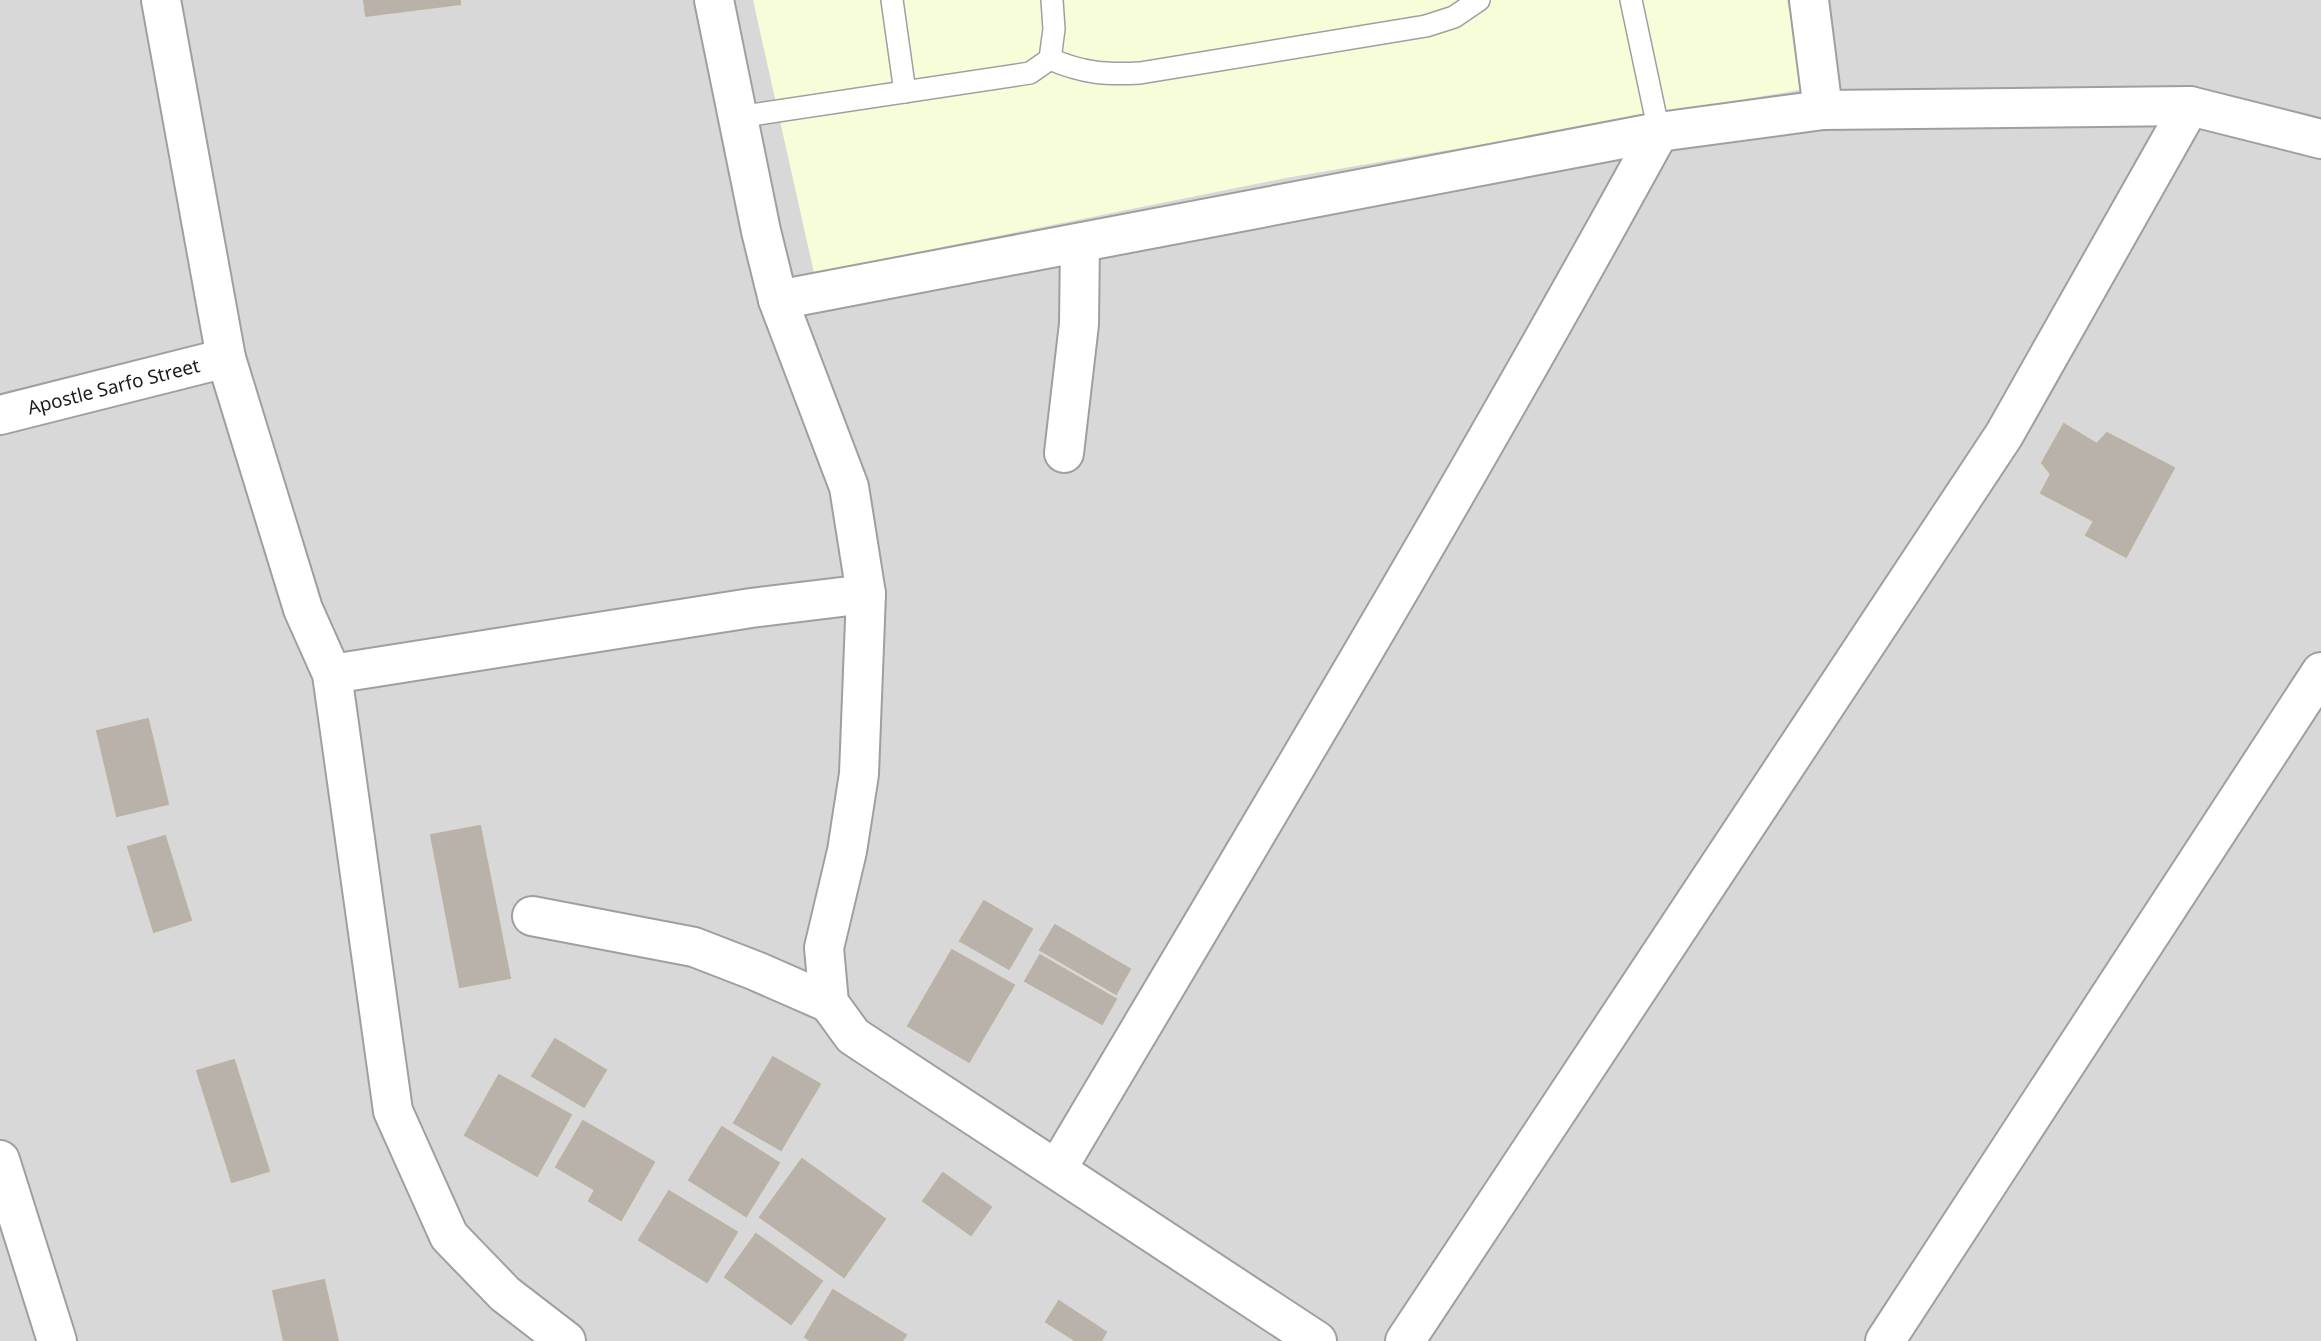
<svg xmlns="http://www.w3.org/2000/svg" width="2321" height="1341" font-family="'Noto Sans',sans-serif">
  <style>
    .residential { fill: #d9d8d8 }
    .education { fill: #f8fdd9 }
    .building { fill: #b8b2aa; stroke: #bcb2a4; stroke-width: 2 }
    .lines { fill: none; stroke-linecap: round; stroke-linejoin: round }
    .lane-casing { stroke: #9f9f9f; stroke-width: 24 }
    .street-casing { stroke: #9f9f9f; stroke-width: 42 }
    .lane { stroke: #fff; stroke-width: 21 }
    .street { stroke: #fff; stroke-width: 38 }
    .labels { text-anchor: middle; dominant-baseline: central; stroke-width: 5; stroke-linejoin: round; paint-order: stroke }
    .street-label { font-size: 19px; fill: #1b1b1b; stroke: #fff }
  </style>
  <rect width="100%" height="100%" fill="#eceae0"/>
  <rect class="residential" x="0" y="0" width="2321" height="1341"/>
  <polygon class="education" points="753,0 1787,0 1805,89 1286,178 814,273"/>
  <g class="building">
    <polygon points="364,0 460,0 460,4 366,16"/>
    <polygon points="2064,424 2097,444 2107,433 2174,468 2126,557 2086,535 2094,521 2041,493 2051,474 2042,463"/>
    <polygon points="148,719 168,804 117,816 97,731"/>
    <polygon points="480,826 510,978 460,987 431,835"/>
    <polygon points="165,836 191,920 154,932 128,847"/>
    <polygon points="984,901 1032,929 1009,969 960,941"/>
    <polygon points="1055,925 1130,969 1116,994 1040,950"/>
    <polygon points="952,950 1014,985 969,1062 908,1026"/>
    <polygon points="1040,955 1116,999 1102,1024 1025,981"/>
    <polygon points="555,1039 606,1070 584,1107 532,1076"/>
    <polygon points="773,1057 820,1084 781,1150 734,1123"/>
    <polygon points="234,1060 269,1171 232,1182 197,1071"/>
    <polygon points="499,1075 571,1115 537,1176 465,1135"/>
    <polygon points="583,1121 654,1162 621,1220 589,1201 595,1190 556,1167"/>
    <polygon points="722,1127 779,1163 746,1216 689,1180"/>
    <polygon points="802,1159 885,1219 844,1277 760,1217"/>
    <polygon points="943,1173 991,1207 971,1235 923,1201"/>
    <polygon points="669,1191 737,1232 707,1282 639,1240"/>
    <polygon points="756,1234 822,1281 791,1324 725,1277"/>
    <polygon points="324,1280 338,1341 284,1341 273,1291"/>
    <polygon points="833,1290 906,1335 902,1341 811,1341 805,1337"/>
    <polygon points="1059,1301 1106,1332 1101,1341 1076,1341 1046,1322"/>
  </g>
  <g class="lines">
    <defs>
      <g id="lane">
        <polyline points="892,0 905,92"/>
        <polyline points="1631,0 1659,132"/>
        <path d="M1050,59c33,14 55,16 90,14l286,-47 28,-9 25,-17"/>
        <polyline points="738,117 1030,73 1050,59 1054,29 1052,0"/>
      </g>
      <g id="street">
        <polyline points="161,0 226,358 303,609 332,674 393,1111 449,1236 505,1294 566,1341"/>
        <polyline points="714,0 761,231 778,300 849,487 866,594 859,774 847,851 824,948 829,1003 853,1036 1317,1341"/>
        <polyline points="1809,0 1823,110"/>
        <polyline points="778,300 1659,132 1823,110 2190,106 2321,139"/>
        <path id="s1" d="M0,415l226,-57"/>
        <polyline points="1064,453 1079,324 1080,243"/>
        <polyline points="332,674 751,608 866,594"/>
        <polyline points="532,916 694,947 756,971 829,1003"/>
        <polyline points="0,1160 57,1341"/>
        <path d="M1057,1169c204,-344 410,-686 602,-1037"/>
        <polyline points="1405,1341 2004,435 2190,106"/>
        <polyline points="1885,1341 2321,672"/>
      </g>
    </defs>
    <use href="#lane" class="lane-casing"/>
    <use href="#street" class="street-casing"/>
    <use href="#lane" class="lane"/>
    <use href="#street" class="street"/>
  </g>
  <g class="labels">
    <g class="street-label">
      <text stroke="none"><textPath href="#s1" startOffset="117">Apostle Sarfo Street</textPath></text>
    </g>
  </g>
</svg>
